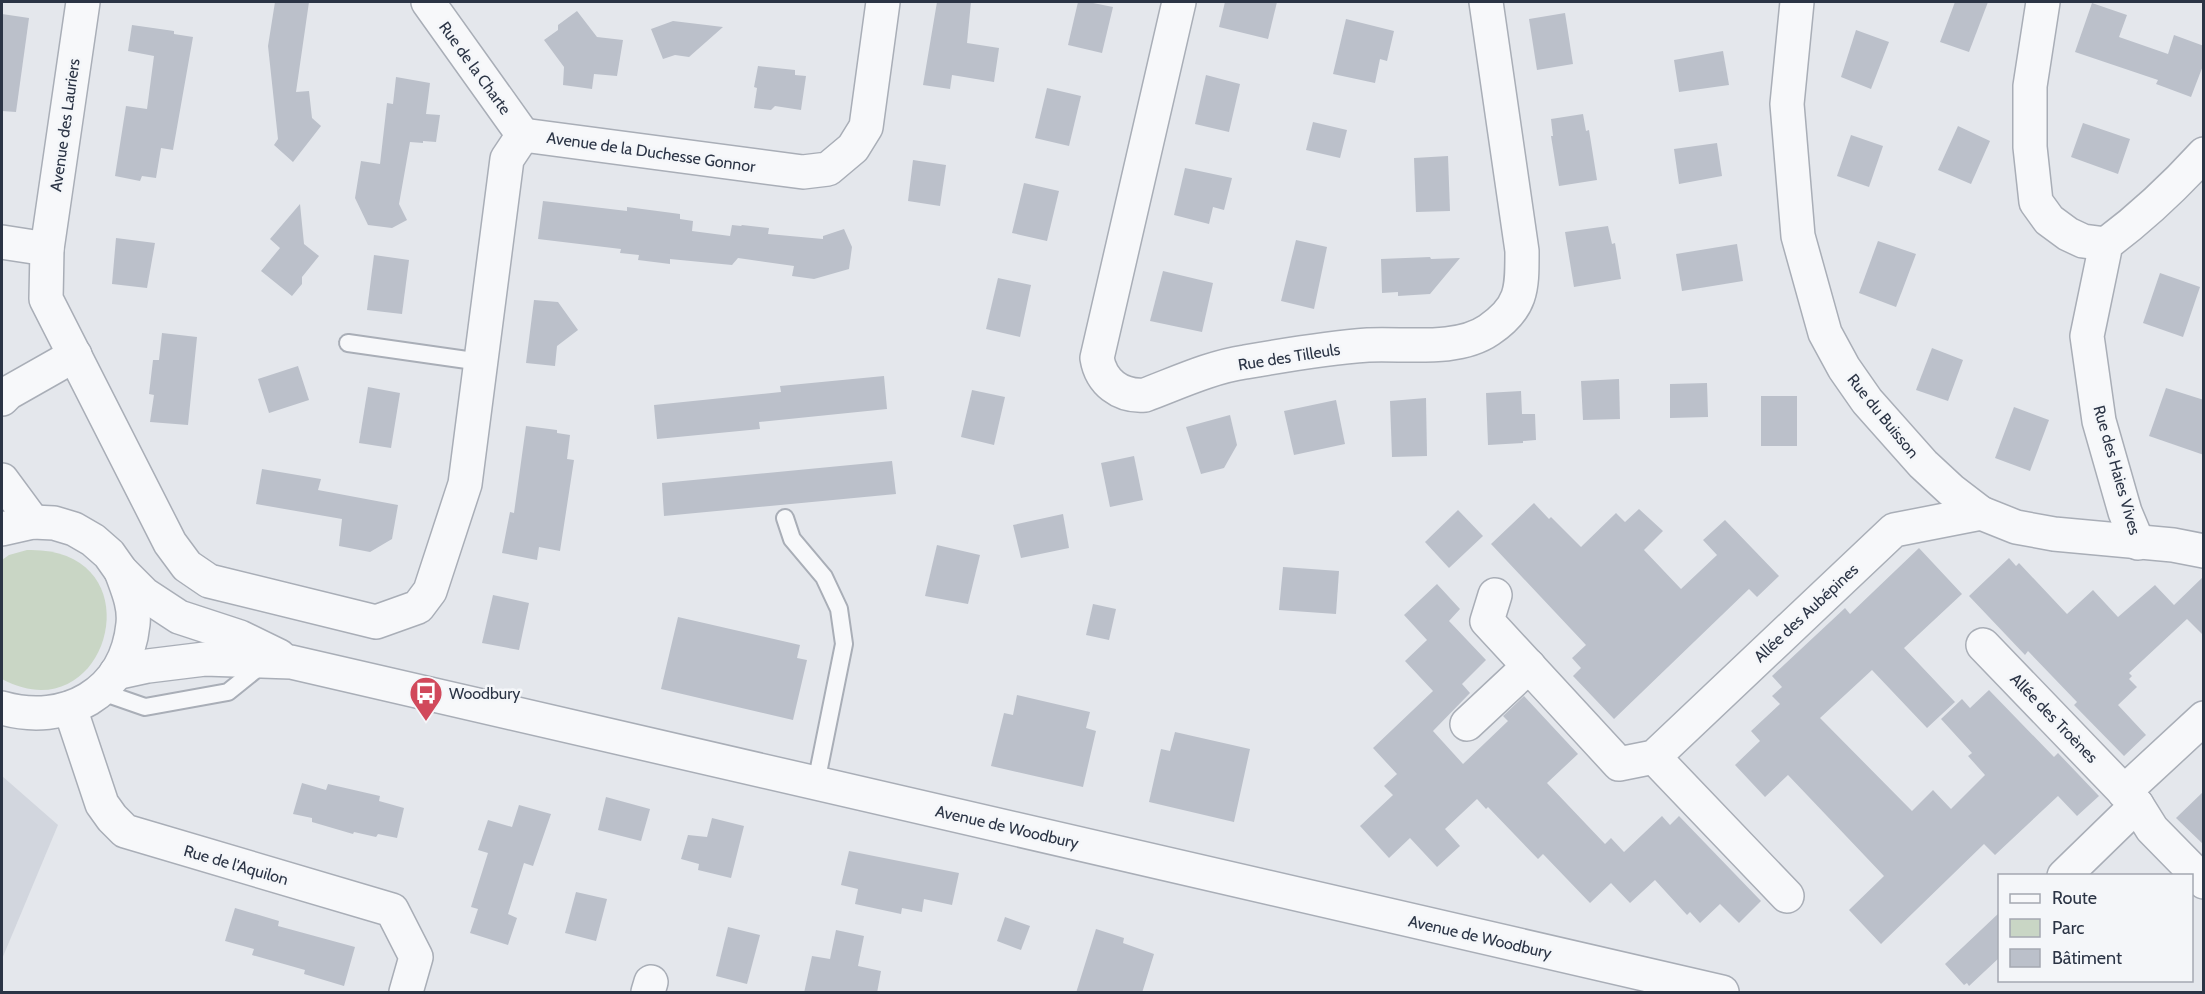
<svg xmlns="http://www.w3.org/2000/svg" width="2205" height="994" font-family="Cabin,sans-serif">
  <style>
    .built { fill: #d2d6de }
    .green { fill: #c9d6c5 }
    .building { fill: #bbc0ca }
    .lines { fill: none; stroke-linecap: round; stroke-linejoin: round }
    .service-casing { stroke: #a9aeb7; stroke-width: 20 }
    .minor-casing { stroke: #a9aeb7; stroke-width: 36 }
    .tertiary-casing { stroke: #a9aeb7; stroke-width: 36 }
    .service { stroke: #f7f8fa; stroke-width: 16 }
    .minor { stroke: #f7f8fa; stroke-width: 33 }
    .tertiary { stroke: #f7f8fa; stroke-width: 33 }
    .labels { text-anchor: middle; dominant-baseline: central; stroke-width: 5; stroke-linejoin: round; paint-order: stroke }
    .street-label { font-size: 16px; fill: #2b3445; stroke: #f4f6f9 }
    .poi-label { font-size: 16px; fill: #2b3445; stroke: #f4f6f9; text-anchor: start }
  </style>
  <rect width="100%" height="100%" fill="#e4e7ec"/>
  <polygon class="built" points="2,776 58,825 2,959"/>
  <path class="green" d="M27,550c133,-4 82,187 -25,129v-119l7,-5z"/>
  <g class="building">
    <polygon points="275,2 309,2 296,92 309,91 312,118 321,126 293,162 274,145 278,139 268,46"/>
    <polygon points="937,2 971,2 967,43 999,48 994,82 952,75 950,89 923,85"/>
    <polygon points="1078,2 1088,2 1113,7 1102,53 1068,45"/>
    <polygon points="1225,2 1277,2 1268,39 1219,27"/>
    <polygon points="1955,2 1988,2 1969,52 1940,42"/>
    <polygon points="2092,3 2127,15 2119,37 2168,54 2174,35 2204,46 2204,63 2191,97 2156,84 2158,80 2075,52"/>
    <polygon points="577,11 597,37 623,40 617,76 594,74 592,89 563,85 564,67 544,40 558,30 558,25"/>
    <polygon points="1565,13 1573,64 1537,70 1529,19"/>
    <polygon points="2,14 29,18 16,112 2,111"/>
    <polygon points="1346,19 1394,31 1387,61 1380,59 1375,83 1333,74"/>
    <polygon points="673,21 723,27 689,57 675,55 663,59 651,29"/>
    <polygon points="132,25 174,31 174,34 193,37 173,150 161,148 156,178 142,176 140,181 115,176 126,106 147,109 154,56 128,51"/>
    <polygon points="1856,30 1889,42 1871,89 1841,77"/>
    <polygon points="1723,51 1729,85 1679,92 1674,60"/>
    <polygon points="758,66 795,70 795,75 806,76 801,110 775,106 771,110 754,108 757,88 754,87"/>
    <polygon points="1206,75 1240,84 1229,132 1195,124"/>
    <polygon points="396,77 430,83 426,114 440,115 436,142 423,141 423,143 410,142 399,204 407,220 392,228 368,225 355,198 361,161 380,164 387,103 393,104"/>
    <polygon points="1047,88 1081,96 1069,146 1035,138"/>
    <polygon points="1583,114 1586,131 1589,130 1597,180 1559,186 1551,136 1553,136 1551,119"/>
    <polygon points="1313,122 1347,130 1340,158 1306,150"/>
    <polygon points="2083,123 2130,139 2118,174 2071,157"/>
    <polygon points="1958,126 1990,141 1971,184 1938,170"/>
    <polygon points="1851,135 1883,146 1869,187 1837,176"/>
    <polygon points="1717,143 1722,176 1679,184 1674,149"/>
    <polygon points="1448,156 1450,211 1416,212 1414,158"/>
    <polygon points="913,160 946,165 940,206 908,201"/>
    <polygon points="1185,168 1232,178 1224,210 1213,207 1209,224 1174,215"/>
    <polygon points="1024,183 1059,191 1047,241 1012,233"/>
    <polygon points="543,201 627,211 627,207 680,214 680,219 693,221 692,231 730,236 732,225 741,226 742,225 769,228 768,234 823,239 823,236 844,229 852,247 849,269 814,279 792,276 794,266 738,258 732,265 670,259 670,264 638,260 639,255 620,253 621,249 538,239"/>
    <polygon points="300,204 304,244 319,256 302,277 302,284 292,296 261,271 280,248 270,239"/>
    <polygon points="1608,226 1612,244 1615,243 1621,279 1574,287 1565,232"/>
    <polygon points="116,238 155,243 147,288 112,284"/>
    <polygon points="1296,240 1327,247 1314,309 1281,301"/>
    <polygon points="1878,241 1916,254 1896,307 1859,293"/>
    <polygon points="1737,244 1743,281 1682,291 1676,254"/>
    <polygon points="374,255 409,260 402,314 367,310"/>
    <polygon points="1430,257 1431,259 1460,258 1430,294 1398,296 1398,292 1382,293 1381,259"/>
    <polygon points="1163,271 1213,283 1202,332 1150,321"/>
    <polygon points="2160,273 2200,287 2183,337 2143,323"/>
    <polygon points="998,278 1031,285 1020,337 986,329"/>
    <polygon points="534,300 558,302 578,330 557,346 555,366 526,363"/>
    <polygon points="162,333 197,337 188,425 150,422 154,395 149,394 153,360 159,360"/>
    <polygon points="1932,348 1963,360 1948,401 1916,390"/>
    <polygon points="298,366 309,400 269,413 258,379"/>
    <polygon points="884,376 887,409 759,422 760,429 657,439 654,405 781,392 780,386"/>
    <polygon points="1619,379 1620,419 1583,420 1581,381"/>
    <polygon points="1707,383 1708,417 1670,418 1670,384"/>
    <polygon points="368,387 400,393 391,448 359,443"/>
    <polygon points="2166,388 2204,400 2204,455 2149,436"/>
    <polygon points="972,390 1005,397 994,445 961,437"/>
    <polygon points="1521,391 1522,414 1535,414 1536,440 1523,441 1523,443 1488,445 1486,393"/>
    <rect x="1761" y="396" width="36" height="50"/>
    <polygon points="1426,398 1427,456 1392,457 1390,401"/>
    <polygon points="1336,400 1345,444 1294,455 1284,411"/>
    <polygon points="2014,407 2049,420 2030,471 1995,458"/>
    <polygon points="1230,415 1237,445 1224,468 1201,474 1186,427"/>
    <polygon points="526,426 557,430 557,433 570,435 567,459 574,460 560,551 539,547 537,560 502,553 510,512 514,513"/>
    <polygon points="1134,456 1143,500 1110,507 1101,463"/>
    <polygon points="892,461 896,494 664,516 662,483"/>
    <polygon points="262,469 321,479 318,490 398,505 392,539 370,552 339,546 342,519 256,504"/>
    <polygon points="1534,503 1549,519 1551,517 1581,547 1616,513 1625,522 1639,509 1663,531 1644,550 1681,589 1717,555 1703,540 1725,520 1779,576 1757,597 1749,589 1614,719 1573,676 1581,668 1572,658 1586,645 1491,544"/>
    <polygon points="1458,510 1483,536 1449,568 1425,542"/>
    <polygon points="1063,514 1069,548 1021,558 1013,525"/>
    <polygon points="937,545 980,555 968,604 925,596"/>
    <polygon points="1919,548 1962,594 1904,648 1955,702 1927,728 1872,670 1820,718 1912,811 1933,790 1951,809 1985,775 1968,756 1972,753 1941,719 1962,699 1970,708 1989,690 2054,757 2058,753 2099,796 2077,816 2058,796 1995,855 1984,844 1881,944 1849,910 1884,876 1788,775 1765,797 1735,765 1760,741 1751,731 1780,704 1772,696 1782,687 1772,676 1845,608 1850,614"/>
    <polygon points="2009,558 2016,566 2019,563 2067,614 2093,590 2118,617 2155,585 2174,605 2204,576 2204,636 2187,619 2129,673 2132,676 2129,679 2137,687 2118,705 2146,735 2124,756 2074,705 2077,702 2028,651 2025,655 1969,596"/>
    <polygon points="1283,567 1339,571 1336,614 1279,610"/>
    <polygon points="1437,584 1460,609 1449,621 1486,660 1462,684 1470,693 1433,731 1463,764 1508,721 1503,716 1524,696 1578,754 1547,783 1605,844 1611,838 1624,852 1662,816 1670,825 1679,816 1761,901 1739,923 1720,904 1700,923 1690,912 1687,915 1655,880 1630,903 1611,883 1590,903 1543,854 1538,859 1488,807 1486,809 1477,799 1445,829 1460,846 1437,867 1410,838 1389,858 1360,826 1393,795 1384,786 1397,774 1373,748 1433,691 1405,661 1427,640 1404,615"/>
    <polygon points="493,595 529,603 519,650 482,643"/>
    <polygon points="1093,604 1116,609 1109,640 1086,635"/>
    <polygon points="678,617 800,645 797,658 807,660 793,720 661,689"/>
    <polygon points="1017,695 1090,712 1086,728 1096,731 1083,787 991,766 1004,713 1013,715"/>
    <polygon points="1175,732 1250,749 1234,822 1149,802 1161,749 1170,751"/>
    <polygon points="302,783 326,790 328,784 380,796 379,801 404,808 397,838 378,834 376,837 354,832 353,834 312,822 312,818 293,814"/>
    <polygon points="2204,791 2204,845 2176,818"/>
    <polygon points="606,797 650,809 641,841 598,830"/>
    <polygon points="519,805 551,814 533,866 524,863 508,914 517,918 508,945 470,933 478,909 471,907 488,853 478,850 488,820 512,827"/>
    <polygon points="712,818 744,826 731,878 698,870 699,864 681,859 688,835 707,837"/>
    <polygon points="849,851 959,873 952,905 924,899 922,912 902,908 901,914 855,904 858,889 841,885"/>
    <polygon points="576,892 607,899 596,941 565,933"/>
    <polygon points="235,908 279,921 278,926 355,947 344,986 304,974 305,970 252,955 254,949 225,941"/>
    <polygon points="2000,912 2000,957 1969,986 1967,983 1964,985 1945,964"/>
    <polygon points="1005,917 1030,926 1021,950 997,941"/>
    <polygon points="728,927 760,935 747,984 716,976"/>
    <polygon points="1096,929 1124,938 1123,943 1154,954 1142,993 1076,993"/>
    <polygon points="836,930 864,936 858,966 881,971 877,993 804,993 812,956 830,959"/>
  </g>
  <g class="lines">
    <defs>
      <g id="service">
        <polyline points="348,343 481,362"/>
        <polyline points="785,518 792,539 824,577 839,609 844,644 816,783"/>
        <polyline points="99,691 145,707 228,692 264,663"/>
      </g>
      <g id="minor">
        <polyline points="83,2 47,249 46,299 170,543 187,566 209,581 376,622 418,607 430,591 465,484 507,159 523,135 803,172 828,169 853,148 866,127 883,2"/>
        <polyline points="428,2 523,135"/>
        <path d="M1179,2l-82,356c4,24 23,39 48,37 32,-12 66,-28 100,-33 40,-7 82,-14 123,-17 37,-2 89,7 121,-15 34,-23 33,-42 33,-79l-36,-249"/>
        <polyline points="1797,2 1787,104 1798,236 1825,333 1844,368 1867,401 1923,464 1951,490 1981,513 2016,527 2054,534 2173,545 2204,551"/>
        <polyline points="2043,2 2030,86 2030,147 2036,202 2049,220 2068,234 2083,241 2106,244"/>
        <polyline points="2,242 47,249"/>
        <polyline points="2,399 8,393 75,355"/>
        <polyline points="2,480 33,522"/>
        <path d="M2138,543l-13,-31 -26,-91 -12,-85 19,-92c36,-27 67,-56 98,-90"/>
        <polyline points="1495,595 1487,621 1619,764 1654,757 1894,530 1981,513"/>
        <polyline points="1983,645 2137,805 2152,829 2204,882"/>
        <polyline points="70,708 102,804 112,818 125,831 392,910 416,957 406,992"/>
        <polyline points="1467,724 1529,666"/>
        <polyline points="1654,757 1787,896"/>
        <polyline points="2124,792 2204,718"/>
        <polyline points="2064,876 2137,805"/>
        <polyline points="648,992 651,982"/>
      </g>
      <g id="tertiary">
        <polyline points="2,529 33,522 54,523 74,529 93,540 109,554 121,571 144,594 179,617 240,637 279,656"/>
        <polyline points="116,673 148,666 205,659 291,662 1722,992"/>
        <path d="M2,708c63,18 124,-14 131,-84 2,-19 -6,-36 -12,-53"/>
      </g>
    </defs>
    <use href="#service" class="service-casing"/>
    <use href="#minor" class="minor-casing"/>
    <use href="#tertiary" class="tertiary-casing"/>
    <use href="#service" class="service"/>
    <use href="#minor" class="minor"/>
    <use href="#tertiary" class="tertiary"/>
  </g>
  <defs>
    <symbol id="bus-pin" viewBox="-11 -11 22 30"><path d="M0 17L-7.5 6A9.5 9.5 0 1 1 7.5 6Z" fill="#d1495b" stroke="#f4f6f9"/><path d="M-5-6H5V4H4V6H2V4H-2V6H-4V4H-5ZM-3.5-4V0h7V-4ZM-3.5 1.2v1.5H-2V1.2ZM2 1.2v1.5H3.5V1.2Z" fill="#fff"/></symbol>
  </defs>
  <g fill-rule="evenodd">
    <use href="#bus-pin" x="407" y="674" width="38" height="52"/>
  </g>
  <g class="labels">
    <g class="street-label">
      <text transform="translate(475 68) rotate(54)">Rue de la Charte</text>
      <text transform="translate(65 125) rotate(-82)">Avenue des Lauriers</text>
      <text transform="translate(651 152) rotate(8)">Avenue de la Duchesse Gonnor</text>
      <text transform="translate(1289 357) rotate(-9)">Rue des Tilleuls</text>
      <text transform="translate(1883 416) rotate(51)">Rue du Buisson</text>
      <text transform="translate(2117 470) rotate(74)">Rue des Haies Vives</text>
      <text transform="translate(1806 613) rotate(-43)">Allée des Aubépines</text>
      <text transform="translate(2054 718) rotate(46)">Allée des Troènes</text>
      <text transform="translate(1007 827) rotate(13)">Avenue de Woodbury</text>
      <text transform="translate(236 865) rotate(16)">Rue de l'Aquilon</text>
      <text transform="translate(1480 937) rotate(13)">Avenue de Woodbury</text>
    </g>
    <g class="poi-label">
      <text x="449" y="693">Woodbury</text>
    </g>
  </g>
  <rect width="2205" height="994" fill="none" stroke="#2b3445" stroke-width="6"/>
  <rect x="1998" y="874" width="195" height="108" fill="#f4f6f9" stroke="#a4a8b1" stroke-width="1.5"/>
  <rect x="2010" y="894" width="30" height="9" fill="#f7f8fa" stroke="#a4a8b1" stroke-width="1.5"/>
  <text x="2052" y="904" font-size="18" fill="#2b3445">Route</text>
  <rect x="2010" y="919" width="30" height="18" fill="#c9d6c5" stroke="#a4a8b1" stroke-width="1.5"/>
  <text x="2052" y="934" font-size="18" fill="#2b3445">Parc</text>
  <rect x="2010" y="949" width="30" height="18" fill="#bbc0ca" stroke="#a4a8b1" stroke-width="1.5"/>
  <text x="2052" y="964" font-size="18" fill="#2b3445">Bâtiment</text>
</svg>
